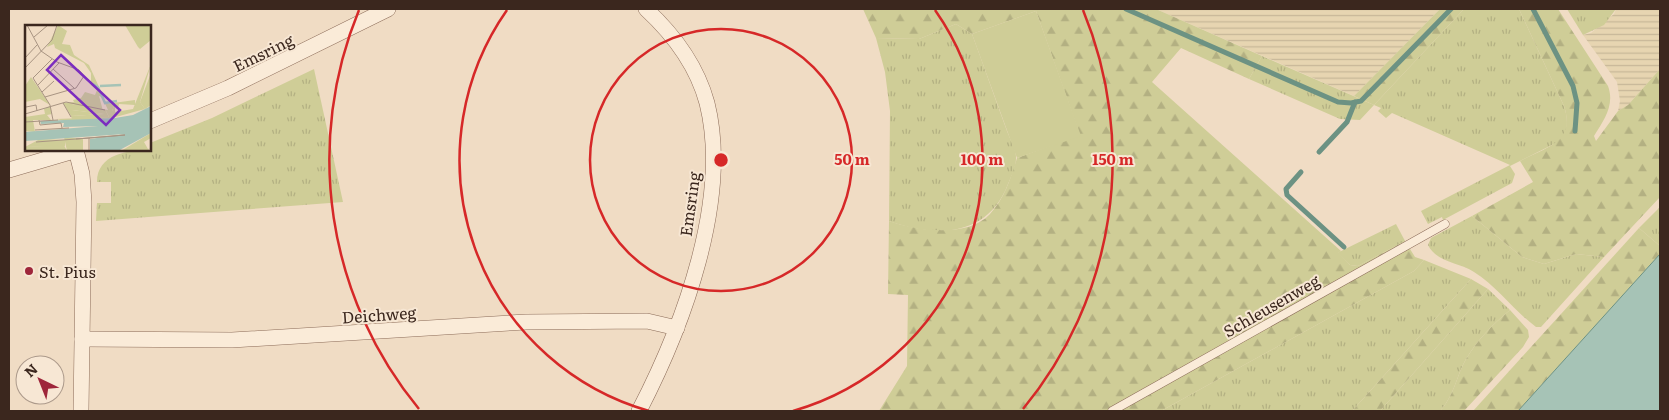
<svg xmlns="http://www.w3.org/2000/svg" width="1669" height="420" font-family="Literata,serif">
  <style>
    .farmland { fill: url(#farmland-rules) }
    .grass { fill: url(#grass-tufts) }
    .forest { fill: url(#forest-firs) }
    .pitch { fill: #cfcd97 }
    .water { fill: #a6c3b6; stroke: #6c9283 }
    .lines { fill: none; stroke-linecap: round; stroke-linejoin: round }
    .stream { stroke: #6c9283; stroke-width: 5 }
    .service-casing { stroke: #8c6c59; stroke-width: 9 }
    .minor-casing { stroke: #8c6c59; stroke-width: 16 }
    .service { stroke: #faebd8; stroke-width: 8 }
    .minor { stroke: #faebd8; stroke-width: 15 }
    .ring { fill: none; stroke: #d62828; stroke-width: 2.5 }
    .poi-dot { fill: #9e263a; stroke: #f7e7d4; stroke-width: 2 }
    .labels { text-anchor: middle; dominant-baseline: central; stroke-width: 4; stroke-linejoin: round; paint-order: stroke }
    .street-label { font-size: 16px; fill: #3b271e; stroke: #f7e7d4 }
    .poi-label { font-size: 16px; fill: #3b271e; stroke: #f7e7d4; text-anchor: start }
    .inset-river { fill: none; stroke: #a6c3b6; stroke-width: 2.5 }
    .inset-road { fill: none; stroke: #a89482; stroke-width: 1 }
    .view { fill: #7b2cbf; fill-opacity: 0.15; stroke: #7b2cbf; stroke-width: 2.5 }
    .inset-edge { fill: none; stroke: #3b271e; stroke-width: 2.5 }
    .centre { fill: #d62828; stroke: #f7e7d4; stroke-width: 2.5 }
    .ring-label { font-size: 15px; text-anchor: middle; font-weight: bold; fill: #d62828; stroke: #f7e7d4; stroke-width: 4; stroke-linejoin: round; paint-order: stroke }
  </style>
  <defs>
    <pattern id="farmland-rules" width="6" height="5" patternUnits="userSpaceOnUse" patternTransform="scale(1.25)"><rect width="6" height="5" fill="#e7d5b1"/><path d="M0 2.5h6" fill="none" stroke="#c7b798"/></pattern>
    <pattern id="grass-tufts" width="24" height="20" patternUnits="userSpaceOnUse" patternTransform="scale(1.25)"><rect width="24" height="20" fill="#cfcd97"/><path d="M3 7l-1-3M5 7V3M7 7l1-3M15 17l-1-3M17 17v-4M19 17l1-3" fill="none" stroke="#b3b082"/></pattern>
    <pattern id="forest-firs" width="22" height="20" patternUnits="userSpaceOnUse" patternTransform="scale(1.25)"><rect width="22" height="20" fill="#cfcd97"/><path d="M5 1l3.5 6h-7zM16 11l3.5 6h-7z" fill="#b3b082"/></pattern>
  </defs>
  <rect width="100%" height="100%" fill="#f0dcc4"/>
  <g class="farmland">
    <polygon points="1156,9 1440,9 1354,96"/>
    <polygon points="1616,9 1660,9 1660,69 1628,105 1618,111 1620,101 1617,82 1583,35 1591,33 1614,14"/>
  </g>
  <g class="grass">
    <path d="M1464,9h55l45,97c4,12 5,25 -4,35l-50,25 5,8 -3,9 -69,37 -1,-3 -14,7 -7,-13 89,-46 -118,-52 -6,5 -8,-7 3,-3 -7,-3 -14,15 -20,-1 -91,-40 13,-23 112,49z"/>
    <polygon points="1567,9 1616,9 1604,25 1583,35"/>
    <path d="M956,24l16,10c12,32 23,65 35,97 3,8 10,20 9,28 0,8 -5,18 -8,25 -20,53 -72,54 -119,37l1,-110 -5,-39 -9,-34 43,1z"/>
    <path d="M314,69l29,133 -247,19 1,-18h14v-21h-14c0,-28 31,-32 53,-32v-7l62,-25z"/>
    <polygon points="1660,207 1660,246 1639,228"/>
    <path d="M1472,216l50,41 22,7 32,-10 28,3 -63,70h-5c-22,-16 -38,-40 -62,-55 -15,-10 -37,-9 -46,-27l3,-7z"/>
    <polygon points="1396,224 1405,241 1358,266 1350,265 1337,253"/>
    <polygon points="1424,260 1471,279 1352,411 1161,411 1414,271"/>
    <path d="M1488,289l22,21c-19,16 -31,28 -44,49 -10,18 -12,37 -26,52h-60z"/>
  </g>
  <g class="forest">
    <path d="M863,9h293l106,47 -13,23 -68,-31 -29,34 189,169 -3,2 12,12 8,1 47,-25 10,16 9,3 -10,11 -253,140h-282l28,-45 1,-71 -20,-1 1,-73c27,10 79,17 101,-7 14,-15 21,-36 27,-56l63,-23 -44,-124 -64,23 -16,-10 -37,15 -43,-1z"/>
    <polygon points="1440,9 1464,9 1374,105 1354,96"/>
    <path d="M1519,9h39l50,77c7,19 -4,34 -14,50l2,5 22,-30 10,-6 32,-36v128l-56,60 -28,-3 -32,10 -22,-7 -50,-41 61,-34 -13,-21c26,-14 56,-18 44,-55z"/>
    <polygon points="1639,228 1660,246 1660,254 1518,411 1473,411"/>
    <polygon points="1471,279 1488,289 1380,411 1352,411"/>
    <path d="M1510,310l18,20 1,7 -6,10 -59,64h-24c14,-15 16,-34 26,-52 13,-21 25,-33 44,-49z"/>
  </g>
  <polygon class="pitch" points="1036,11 1081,136 1017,158 972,34"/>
  <polygon class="water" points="1660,254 1660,411 1518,411"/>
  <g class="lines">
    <g class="stream">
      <polyline points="1126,9 1338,102 1351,103 1361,101 1451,9"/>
      <polyline points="1533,9 1573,86 1577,103 1575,131"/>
      <polyline points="1319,152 1347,122 1355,102"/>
      <polyline points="1301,172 1286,189 1287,195 1344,247"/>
    </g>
    <defs>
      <polyline id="service" points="1112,411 1445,224"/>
      <g id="minor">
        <polyline points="150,121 228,88 388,9"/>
        <polyline points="76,150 82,174 84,202 81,411"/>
        <polyline points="9,170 77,150"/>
        <polyline points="82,339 232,340 526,322 647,321 677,328"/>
        <path d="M639,411c44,-85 92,-212 68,-308 -10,-37 -34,-69 -61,-94"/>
      </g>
    </defs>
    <use href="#service" class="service-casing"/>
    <use href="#minor" class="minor-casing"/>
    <use href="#service" class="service"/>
    <use href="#minor" class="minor"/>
  </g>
  <g class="ring">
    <circle cx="721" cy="160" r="131"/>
    <path d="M649 411A261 261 0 0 1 507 10M935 10A261 261 0 0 1 793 411"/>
    <path d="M419 409A392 392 0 0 1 359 10M1083 10A392 392 0 0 1 1023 409"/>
  </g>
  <circle class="poi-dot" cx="29" cy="271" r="5"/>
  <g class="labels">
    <g class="street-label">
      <text transform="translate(263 52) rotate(-26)">Emsring</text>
      <text transform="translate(689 204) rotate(-82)">Emsring</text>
      <text transform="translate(1271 305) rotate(-30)">Schleusenweg</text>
      <text transform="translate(379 314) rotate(-4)">Deichweg</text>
    </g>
    <g class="poi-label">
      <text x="39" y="271">St. Pius</text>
    </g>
  </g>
  <g transform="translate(25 25)">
    <rect width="126" height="126" fill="#f0dcc4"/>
    <path d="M126,48v32l-6,4 -5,-7zM78,74l3,5 29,-4v5l-16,-1 -1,4 -3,-4 -3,7h-6l3,6 -37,3 -1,-4 33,-2 -32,-4v-5l4,-1 32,6zM126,108v5l-7,4 4,7 3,-1 -3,2 -27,1zM35,112l-19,2 24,1v6l-40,1 15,-8z" fill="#cfcd97"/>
    <path d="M33,0l9,6 -5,13 8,1 4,10 15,10 15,33 -5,-2 4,15 -27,-7 -4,1v5l32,4 -33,2 -8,-13 11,-1 -1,-2 8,-2 4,-6 10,3 2,-5 -6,-5v-12l-7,-10 -29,-15 -1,-4 -7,3zM100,0h26v15l-11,9 -2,-2zM126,39l-11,38 5,7 -33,9 -42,4 -14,-3 53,-2 -3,-6h6l3,-7v8l18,-3zM6,52l19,28 -10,-6 -15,3v-16zM25,81l2,8 -5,1 4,5h-18l2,12 -10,-1v-14l20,-3 -1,-5zM39,112l19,2v11l-16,1z" fill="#cfcd97"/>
    <path d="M39,120l3,6h-42v-4z" fill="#cfcd97"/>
    <path d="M126,81v27l-33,18h-28v-12l35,-5 -100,7v-9l73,-6 -35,1 1,-4 -23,1 -1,-3 75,-3 18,-3z" fill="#a6c3b6"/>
    <path class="inset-river" d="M68,59l5,3 7,16 12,-2M75,61l21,-1"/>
    <path class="inset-road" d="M2,0l14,26M9,12l14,-12M16,26l16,11 22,8 5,6 -8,12 -31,9M0,33l12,-13M27,34l-19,19 17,27 3,15M0,43l27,-28 5,-15M28,44l21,19M13,60l21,-22M17,67l12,-11M38,78l8,14M1,82l10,-2 1,6M0,89l41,-12 39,8M14,95l1,5 21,-2 1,5M0,97l33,-2M10,105l34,-2M64,113l-13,1 49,-4 -36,3v13M11,117l40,-3"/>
    <path class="view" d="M36,30l59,55 -14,15 -59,-55z"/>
    <rect width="126" height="126" class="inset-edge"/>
  </g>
  <circle cx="721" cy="160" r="8" class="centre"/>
  <g class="ring-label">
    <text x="852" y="165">50 m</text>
    <text x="982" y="165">100 m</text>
    <text x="1113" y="165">150 m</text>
  </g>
  <rect width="1669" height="420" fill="none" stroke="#3b271e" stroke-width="20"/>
  <g transform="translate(40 380) rotate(317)"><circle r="24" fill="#f7e7d4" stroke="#ac9a8b"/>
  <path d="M0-4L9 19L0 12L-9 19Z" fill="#9e263a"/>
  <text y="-8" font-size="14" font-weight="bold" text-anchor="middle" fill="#3b271e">N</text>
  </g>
</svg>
